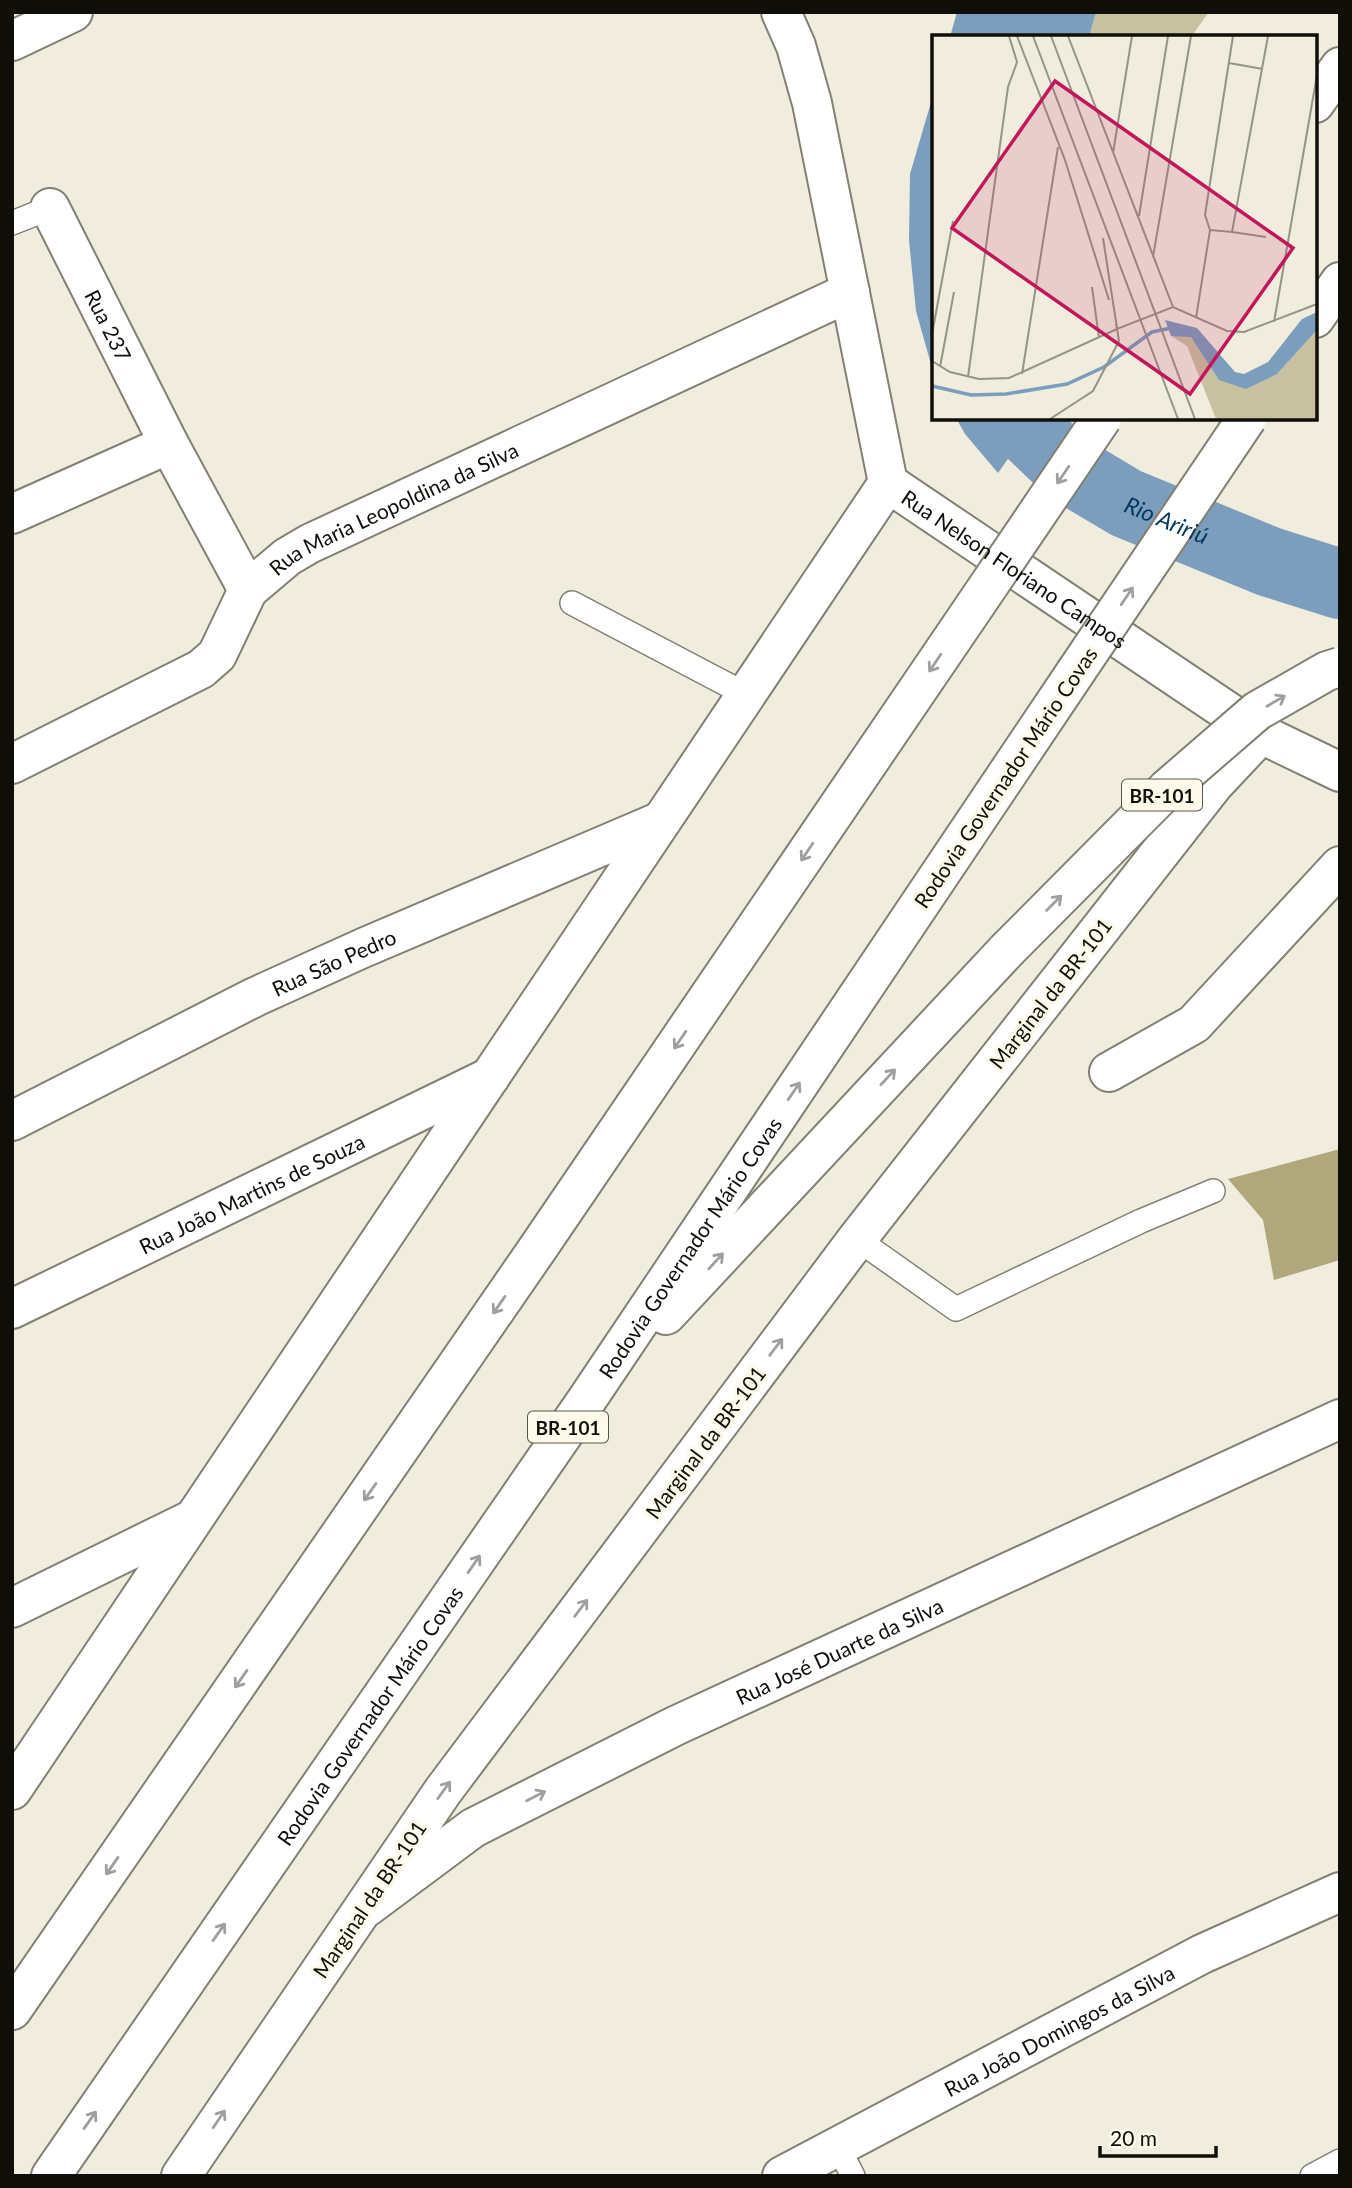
<svg xmlns="http://www.w3.org/2000/svg" width="1352" height="2188" font-family="Lato,sans-serif">
  <style>
    .green { fill: #c8c1a1 }
    .forest { fill: #b0a77d }
    .water { fill: #7c9dbc }
    .lines { fill: none; stroke-linecap: round; stroke-linejoin: round }
    .river { stroke: #7c9dbc; stroke-width: 70 }
    .service-casing { stroke: #838073; stroke-width: 26 }
    .minor-casing { stroke: #838073; stroke-width: 42 }
    .tertiary-casing { stroke: #838073; stroke-width: 42 }
    .secondary-casing { stroke: #838073; stroke-width: 42 }
    .primary-casing { stroke: #838073; stroke-width: 42 }
    .motorway-casing { stroke: #838073; stroke-width: 42 }
    .service { stroke: #fff; stroke-width: 23 }
    .minor { stroke: #fff; stroke-width: 38 }
    .tertiary { stroke: #fff; stroke-width: 38 }
    .secondary { stroke: #fff; stroke-width: 38 }
    .primary { stroke: #fff; stroke-width: 38 }
    .motorway { stroke: #fff; stroke-width: 38 }
    .motorway-bridge-casing { stroke: #838073; stroke-width: 42; stroke-linecap: butt }
    .motorway-bridge { stroke: #fff; stroke-width: 38 }
    .oneway { stroke: #9f9f9d }
    .labels { text-anchor: middle; dominant-baseline: central; stroke-width: 7; stroke-linejoin: round; paint-order: stroke }
    .shield { fill: #fdfaeb; stroke: #56554d; stroke-width: 2 }
    .shield-label { font-size: 19px; font-weight: bold; fill: #0f0e09 }
    .street-label { font-size: 21px; fill: #0f0e09; stroke: #fdfaeb }
    .water-label { font-size: 23px; font-style: italic; fill: #00385f; stroke: #fdfaeb }
    .inset-river { fill: none; stroke: #7c9dbc; stroke-width: 3.5 }
    .inset-road { fill: none; stroke: #969489; stroke-width: 2 }
    .view { fill: #c2185b; fill-opacity: 0.15; stroke: #c2185b; stroke-width: 3.5 }
    .inset-edge { fill: none; stroke: #0f0e09; stroke-width: 3.5 }
  </style>
  <rect width="100%" height="100%" fill="#f0edde"/>
  <polygon class="green" points="1096,12 1209,12 1191,37 1089,37"/>
  <polygon class="forest" points="1340,1149 1340,1260 1274,1280 1263,1220 1228,1179"/>
  <g class="water">
    <polygon points="957,12 1096,12 1089,37 950,37"/>
    <polygon points="934,92 934,375 916,311 909,240 910,174"/>
    <polygon points="956,418 1037,418 998,473 965,434"/>
  </g>
  <g class="lines">
    <path class="river" id="s1" d="M1016,418l53,51 57,34 144,59 70,22"/>
    <defs>
      <g id="service">
        <polyline points="12,223 50,208"/>
        <polyline points="572,603 747,695"/>
        <polyline points="857,1239 956,1309 1141,1221 1213,1191"/>
        <polyline points="838,2147 853,2176"/>
        <polyline points="1312,2176 1340,2161"/>
      </g>
      <g id="minor">
        <polyline points="12,41 73,12"/>
        <path id="s2" d="M50,208l119,236"/>
        <path id="s3" d="M12,514l157,-70 79,146 39,-33 22,-13 541,-252"/>
        <polyline points="12,764 201,669 217,655 248,590"/>
        <polyline points="1109,1072 1194,1024 1340,866"/>
        <path id="s4" d="M12,1121l243,-124 108,-49 298,-127"/>
        <path id="s5" d="M12,1309l478,-232"/>
        <polyline points="12,1608 193,1519"/>
        <path id="s6" d="M367,1907l106,-79 202,-102 665,-307"/>
        <path id="s7" d="M782,2176l420,-222 138,-62"/>
      </g>
      <polyline id="tertiary" points="1261,734 1340,772"/>
      <polyline id="secondary" points="781,12 796,46 812,103 888,483"/>
      <g id="primary">
        <path id="s8" d="M12,1790l876,-1307 373,251 -47,50 -357,455 -414,552 -262,385"/>
      </g>
      <g id="motorway">
        <polyline points="1315,103 1340,67"/>
        <polyline points="1315,318 1340,282"/>
        <polyline points="666,1315 1006,951"/>
        <polyline points="12,2010 538,1248 974,607"/>
        <path id="s9" d="M51,2176l535,-775 489,-728"/>
      </g>
    </defs>
    <use href="#service" class="service-casing"/>
    <use href="#minor" class="minor-casing"/>
    <use href="#tertiary" class="tertiary-casing"/>
    <use href="#secondary" class="secondary-casing"/>
    <use href="#primary" class="primary-casing"/>
    <use href="#motorway" class="motorway-casing"/>
    <use href="#service" class="service"/>
    <use href="#minor" class="minor"/>
    <use href="#tertiary" class="tertiary"/>
    <use href="#secondary" class="secondary"/>
    <use href="#primary" class="primary"/>
    <use href="#motorway" class="motorway"/>
    <defs>
      <g id="motorway-bridge">
        <polyline points="974,607 1102,418"/>
        <polyline points="1075,673 1247,418"/>
        <polyline points="1006,951 1168,788 1257,711 1327,671 1340,667"/>
      </g>
    </defs>
    <use href="#motorway-bridge" class="motorway-bridge-casing"/>
    <use href="#motorway-bridge" class="motorway-bridge"/>
  </g>
  <defs><path id="oneway-shaft" d="M-6 0H5M1.5-3L5.5 0L1.5 3" fill="none" stroke-width="1.6" stroke-linecap="round" stroke-linejoin="round" transform="scale(1.75)"/></defs>
  <g class="oneway">
    <use href="#oneway-shaft" transform="translate(1063 475) rotate(124)"/>
    <use href="#oneway-shaft" transform="translate(1127 596) rotate(-56)"/>
    <use href="#oneway-shaft" transform="translate(935 663) rotate(124)"/>
    <use href="#oneway-shaft" transform="translate(1276 701) rotate(-30)"/>
    <use href="#oneway-shaft" transform="translate(807 852) rotate(124)"/>
    <use href="#oneway-shaft" transform="translate(1054 903) rotate(-45)"/>
    <use href="#oneway-shaft" transform="translate(680 1040) rotate(124)"/>
    <use href="#oneway-shaft" transform="translate(888 1077) rotate(-47)"/>
    <use href="#oneway-shaft" transform="translate(794 1091) rotate(-56)"/>
    <use href="#oneway-shaft" transform="translate(716 1261) rotate(-47)"/>
    <use href="#oneway-shaft" transform="translate(499 1305) rotate(125)"/>
    <use href="#oneway-shaft" transform="translate(776 1347) rotate(-53)"/>
    <use href="#oneway-shaft" transform="translate(370 1492) rotate(125)"/>
    <use href="#oneway-shaft" transform="translate(474 1564) rotate(-55)"/>
    <use href="#oneway-shaft" transform="translate(581 1608) rotate(-53)"/>
    <use href="#oneway-shaft" transform="translate(241 1679) rotate(125)"/>
    <use href="#oneway-shaft" transform="translate(444 1790) rotate(-54)"/>
    <use href="#oneway-shaft" transform="translate(536 1796) rotate(-27)"/>
    <use href="#oneway-shaft" transform="translate(112 1866) rotate(125)"/>
    <use href="#oneway-shaft" transform="translate(219 1932) rotate(-55)"/>
    <use href="#oneway-shaft" transform="translate(219 2119) rotate(-56)"/>
    <use href="#oneway-shaft" transform="translate(90 2120) rotate(-55)"/>
  </g>
  <g class="labels">
    <g class="shield">
      <rect x="1122" y="779.5" width="80" height="31" rx="5"/>
      <rect x="528" y="1411.5" width="80" height="31" rx="5"/>
    </g>
    <g class="shield-label">
      <text x="1162" y="795">BR-101</text>
      <text x="568" y="1427">BR-101</text>
    </g>
    <g class="street-label">
      <text stroke="none"><textPath href="#s2" startOffset="131">Rua 237</textPath></text>
      <text stroke="none"><textPath href="#s3" startOffset="506">Rua Maria Leopoldina da Silva</textPath></text>
      <text stroke="none"><textPath href="#s8" startOffset="1726">Rua Nelson Floriano Campos</textPath></text>
      <text transform="translate(1005 777) rotate(-56)">Rodovia Governador Mário Covas</text>
      <text stroke="none"><textPath href="#s4" startOffset="359">Rua São Pedro</textPath></text>
      <text transform="translate(1050 993) rotate(-52)">Marginal da BR-101</text>
      <text stroke="none"><textPath href="#s5" startOffset="266">Rua João Martins de Souza</textPath></text>
      <text stroke="none"><textPath href="#s9" startOffset="1127">Rodovia Governador Mário Covas</textPath></text>
      <text transform="translate(705 1442) rotate(-53)">Marginal da BR-101</text>
      <text stroke="none"><textPath href="#s6" startOffset="539">Rua José Duarte da Silva</textPath></text>
      <text stroke="none"><textPath href="#s9" startOffset="560">Rodovia Governador Mário Covas</textPath></text>
      <text transform="translate(369 1899) rotate(-56)">Marginal da BR-101</text>
      <text stroke="none"><textPath href="#s7" startOffset="313">Rua João Domingos da Silva</textPath></text>
    </g>
    <g class="water-label">
      <text stroke="none"><textPath href="#s1" startOffset="184">Rio Aririú</textPath></text>
    </g>
  </g>
  <g transform="translate(932 35)">
    <rect width="385" height="385" fill="#f0edde"/>
    <path d="M385,295v89h-101l-29,-73 -16,-10h20l28,44 58,-6z" fill="#c8c1a1"/>
    <path d="M385,277v18l-40,44 -31,15 -27,-9 -28,-43 -20,-1 -6,-16 32,8 38,44 9,2 24,-12 34,-43z" fill="#7c9dbc"/>
    <path class="inset-river" d="M0,351l39,9 35,-1 61,-10 37,-17 48,-35 29,-6"/>
    <path class="inset-road" d="M85,1l48,124 44,140M101,1l145,383M119,1l144,383M136,1l105,271M297,28l34,6M181,118l19,-117M385,132v24M207,181l29,-180M278,195l-5,-15 28,-179M300,197l34,5M221,222l38,-221M160,252l7,51M264,283l14,-88 22,2 36,-196M342,287l43,-247M184,289l1,5 56,-22 54,24 17,1 73,-28M0,299l21,-113M0,326l18,11 29,7 30,-1 108,-49M8,332l14,-75M90,339l36,-227M36,342l40,-290 9,-25 -8,-26M118,384l43,-28 26,-50 -16,-103"/>
    <path class="view" d="M123,46l238,167 -103,146 -238,-166z"/>
    <rect width="385" height="385" class="inset-edge"/>
  </g>
  <rect width="1352" height="2188" fill="none" stroke="#0f0e09" stroke-width="28"/>
  <path d="M1100 2146v10h116v-10" fill="none" stroke="#0f0e09" stroke-width="3.5"/>
  <text x="1110" y="2146" font-size="21" fill="#0f0e09" stroke="#fdfaeb" stroke-width="5" paint-order="stroke">20 m</text>
</svg>
